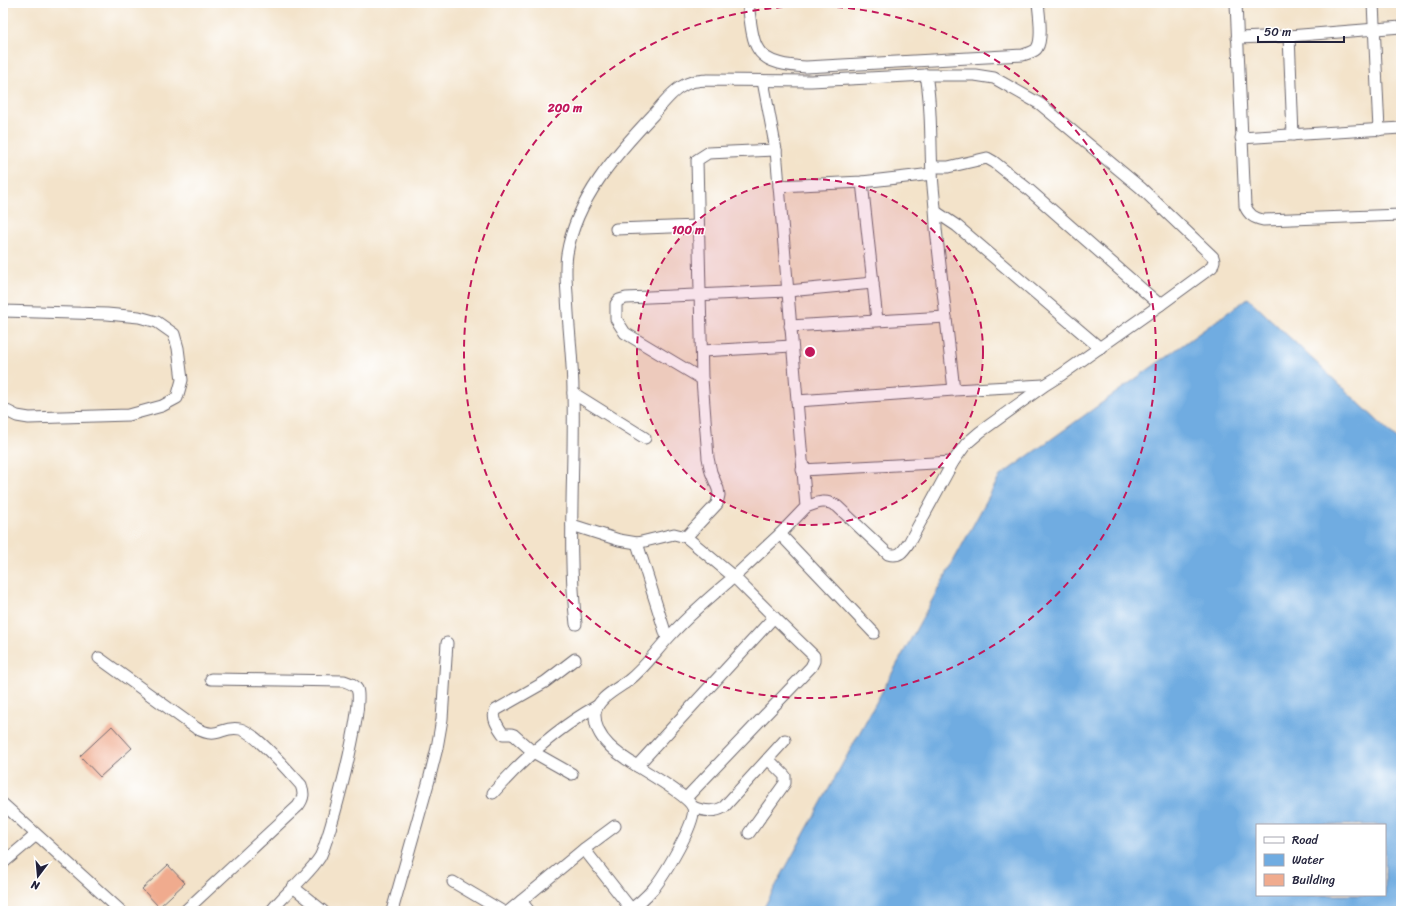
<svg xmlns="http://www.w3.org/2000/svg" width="1404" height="914" font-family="Sriracha,sans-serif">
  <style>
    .water { fill: #70ace1; stroke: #49678e; fill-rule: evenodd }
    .building { fill: #f0ab8e }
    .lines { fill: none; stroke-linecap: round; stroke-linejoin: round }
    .minor-casing { stroke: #6b666d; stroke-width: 13 }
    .minor { stroke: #fff; stroke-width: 11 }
    .ring { fill: none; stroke: #c2185b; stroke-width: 2; stroke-dasharray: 7 5 }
    .centre { fill: #c2185b; stroke: #fff; stroke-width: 2 }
    .ring-label { font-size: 12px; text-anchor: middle; font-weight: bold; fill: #c2185b; stroke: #fff; stroke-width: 3; stroke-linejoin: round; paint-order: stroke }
  </style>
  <rect width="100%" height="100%" fill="#fff"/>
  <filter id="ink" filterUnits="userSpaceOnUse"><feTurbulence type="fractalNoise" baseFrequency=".025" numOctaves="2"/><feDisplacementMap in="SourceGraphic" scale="8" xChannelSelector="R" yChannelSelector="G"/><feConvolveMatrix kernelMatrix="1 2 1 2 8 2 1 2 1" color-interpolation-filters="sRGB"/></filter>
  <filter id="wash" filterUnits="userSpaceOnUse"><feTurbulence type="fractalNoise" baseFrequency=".012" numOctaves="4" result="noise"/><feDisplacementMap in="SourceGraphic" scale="16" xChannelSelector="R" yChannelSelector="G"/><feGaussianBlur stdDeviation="0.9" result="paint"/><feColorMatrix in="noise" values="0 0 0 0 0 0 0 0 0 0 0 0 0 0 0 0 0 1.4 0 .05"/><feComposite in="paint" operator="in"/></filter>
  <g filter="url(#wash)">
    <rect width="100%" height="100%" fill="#f3e3ca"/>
    <path class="water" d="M1248,298l153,145v468h-639l238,-435zM1257,825h128v70h-128z"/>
    <g id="blocks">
      <g class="building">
        <polygon points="112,726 132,748 100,777 80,756"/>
        <polygon points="168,865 185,883 159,907 142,889"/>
      </g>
    </g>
  </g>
  <g filter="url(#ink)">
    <use href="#blocks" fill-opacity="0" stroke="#6b666d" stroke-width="1"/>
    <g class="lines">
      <defs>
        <g id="minor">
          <path d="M748,3c2,12 3,36 10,46 8,15 33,17 48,18l217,-12c5,-2 12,-3 14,-7 6,-9 2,-35 1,-45"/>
          <path d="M1236,3l9,203c4,9 9,12 18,14l138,-5"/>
          <polyline points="1373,3 1379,130"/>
          <polyline points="1289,36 1293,135"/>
          <polyline points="1237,38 1289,36 1401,27"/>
          <path d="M926,75c6,32 4,65 6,98 1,19 4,37 4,56l18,161"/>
          <polyline points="1241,138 1401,128"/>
          <polyline points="932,167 948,167 987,158 994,162 1028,189 1160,305"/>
          <polyline points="862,182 877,320"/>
          <polyline points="779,186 862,182 932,174"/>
          <polyline points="936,212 957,226 1100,348"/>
          <polyline points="616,229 698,226"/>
          <polyline points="3,311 107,314 139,317 157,322 174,334 178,348 182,380 177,398 162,406 129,415 29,418 17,416 3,409"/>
          <polyline points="790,326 946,317"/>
          <polyline points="702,351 792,346"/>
          <polyline points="702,379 625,333 616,319 616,304 619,300 626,298 788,291 873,283"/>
          <polyline points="573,393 645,438"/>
          <polyline points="797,401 954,390 1044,385"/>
          <polyline points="802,470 953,462"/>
          <path d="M572,525l47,15 18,3 37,-9 12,3 48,40c-23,19 -45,38 -65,60 -14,15 -24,31 -41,44 -11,8 -32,18 -33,33 -1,25 24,41 42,52"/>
          <polyline points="780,534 874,633"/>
          <polyline points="686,537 717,504 719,495 718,489 711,472 708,458 702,379 697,160 708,153 776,150"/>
          <polyline points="637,543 667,638"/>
          <path d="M576,624c-9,-77 -1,-154 -3,-231 0,-33 -5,-66 -6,-99 -1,-13 -2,-27 0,-40 9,-55 49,-100 86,-139 8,-9 18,-23 28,-28 8,-6 16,-6 26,-7l104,1 115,-6h49l19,3 46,26 101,84 72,69 1,4 -2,6 -52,38 -99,70 -16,10 -65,47 -14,12 -13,18 -43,79c-6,9 -10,17 -22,13l-51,-48c-12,-7 -18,-4 -31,1"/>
          <path d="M99,658l97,70c23,13 25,-3 44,1 15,3 49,43 61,56 3,8 3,13 -3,21l-113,105"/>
          <path d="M211,679l133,2c6,2 10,3 13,8 8,16 -27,149 -37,168 -7,11 -17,20 -26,30 -8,7 -16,16 -23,24"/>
          <path d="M572,774l-39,-22 -19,-17 -3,-1h-8c-5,-7 -12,-17 -7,-24l49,-28 30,-23"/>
          <path d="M493,793c31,-35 64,-65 104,-87"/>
          <polyline points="686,798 811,667 814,661 814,656 774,617"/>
          <polyline points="3,804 121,911"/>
          <path d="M693,807c10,4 21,6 31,0l61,-67"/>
          <polyline points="749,833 785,783 785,776 768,759"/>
          <polyline points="584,849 631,909"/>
          <polyline points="3,863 36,835"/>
          <polyline points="453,882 502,911"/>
          <polyline points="293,887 323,911"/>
          <polyline points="521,901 529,911"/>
          <polyline points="392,911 429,780 437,748 442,719 447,643"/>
          <polyline points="509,911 584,849 615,826"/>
          <path d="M628,911c9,-6 18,-14 25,-22 10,-12 44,-67 40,-81 -3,-11 -45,-35 -56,-42l137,-149 -40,-40 46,-43 26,-27 -30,-357 -13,-69"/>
        </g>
      </defs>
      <use href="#minor" class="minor-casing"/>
      <use href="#minor" class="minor"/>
    </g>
  </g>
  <circle cx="810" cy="352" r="173" fill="#c2185b" fill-opacity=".12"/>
  <g class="ring">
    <circle cx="810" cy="352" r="173"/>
    <circle cx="810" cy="352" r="346"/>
  </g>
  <circle cx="810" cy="352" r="6" class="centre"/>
  <g class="ring-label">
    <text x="565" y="112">200 m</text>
    <text x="688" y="234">100 m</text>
  </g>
  <rect width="1404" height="914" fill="none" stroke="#fff" stroke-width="16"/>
  <rect x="1256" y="824" width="130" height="72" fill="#ffffff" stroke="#a7a7b1"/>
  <rect x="1264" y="837" width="20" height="6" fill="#ffffff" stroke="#a7a7b1"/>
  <text x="1292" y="844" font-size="12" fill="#22223b">Road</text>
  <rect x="1264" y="854" width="20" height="12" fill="#70ace1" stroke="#a7a7b1"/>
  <text x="1292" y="864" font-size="12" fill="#22223b">Water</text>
  <rect x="1264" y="874" width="20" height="12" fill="#f0ab8e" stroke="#a7a7b1"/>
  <text x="1292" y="884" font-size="12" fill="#22223b">Building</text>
  <g transform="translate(38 876) rotate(196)" stroke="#ffffff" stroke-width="3" paint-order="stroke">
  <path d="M0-3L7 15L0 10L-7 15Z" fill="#22223b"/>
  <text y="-6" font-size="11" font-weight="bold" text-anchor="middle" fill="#22223b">N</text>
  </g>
  <path d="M1258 36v6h86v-6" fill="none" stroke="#22223b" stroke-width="2"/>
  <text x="1264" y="36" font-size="12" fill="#22223b" stroke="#ffffff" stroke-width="3" paint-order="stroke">50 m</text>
</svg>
